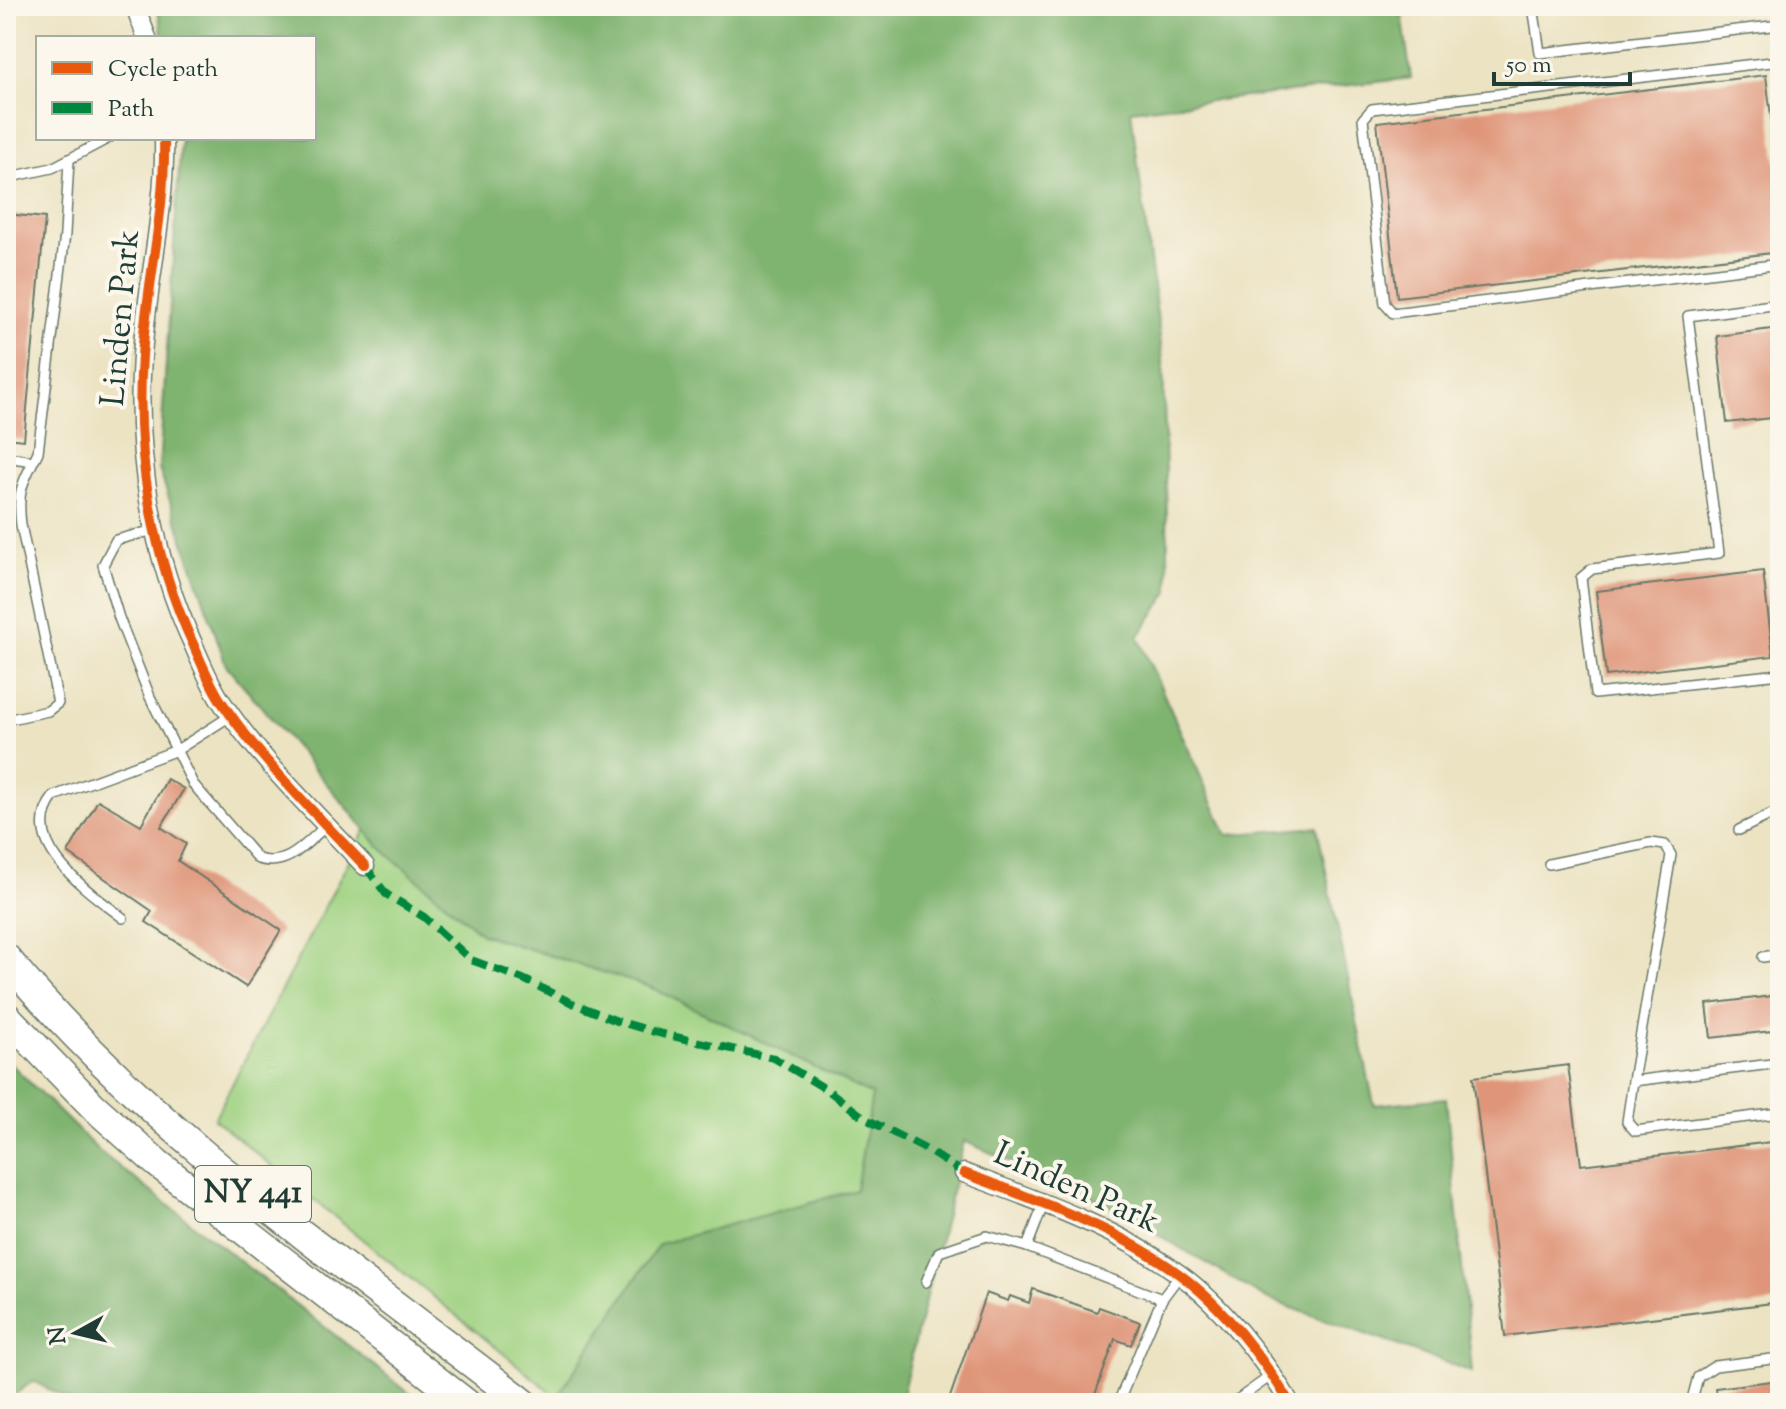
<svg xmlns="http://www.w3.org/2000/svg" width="1786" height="1409" font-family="'Sorts Mill Goudy',serif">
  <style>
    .green { fill: #9fd181; stroke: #5f875a; stroke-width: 2 }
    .forest { fill: #7fb36f; stroke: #4f7852; stroke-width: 2 }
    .building { fill: #df9579 }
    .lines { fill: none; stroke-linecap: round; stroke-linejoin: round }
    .service-casing { stroke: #677766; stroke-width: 12 }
    .minor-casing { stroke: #677766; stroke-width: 21 }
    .primary-casing { stroke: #677766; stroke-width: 31 }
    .service { stroke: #fff; stroke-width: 9 }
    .minor { stroke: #fff; stroke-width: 18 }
    .primary { stroke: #fff; stroke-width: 28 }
    .quiet { stroke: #00873e; stroke-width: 8; stroke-dasharray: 16 8; stroke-linecap: butt }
    .cycleway-casing { stroke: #fbf7ec; stroke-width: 15 }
    .cycleway { stroke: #e8590c; stroke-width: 10 }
    .labels { text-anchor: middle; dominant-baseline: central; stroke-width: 8; stroke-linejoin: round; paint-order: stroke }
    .shield { fill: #fbf7ec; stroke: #61756b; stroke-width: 2 }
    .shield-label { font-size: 32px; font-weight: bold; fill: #1f3d34 }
    .street-label { font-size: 34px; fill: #1f3d34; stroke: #fbf7ec }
  </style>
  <rect width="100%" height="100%" fill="#fbf7ec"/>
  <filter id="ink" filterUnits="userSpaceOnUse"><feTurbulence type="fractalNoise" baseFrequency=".0125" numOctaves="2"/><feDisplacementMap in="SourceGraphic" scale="16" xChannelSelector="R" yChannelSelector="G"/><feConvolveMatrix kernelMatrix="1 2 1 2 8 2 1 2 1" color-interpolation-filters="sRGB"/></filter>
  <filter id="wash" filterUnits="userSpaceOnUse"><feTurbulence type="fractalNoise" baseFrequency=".006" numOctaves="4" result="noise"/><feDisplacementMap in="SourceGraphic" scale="32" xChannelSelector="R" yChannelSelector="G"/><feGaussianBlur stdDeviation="1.8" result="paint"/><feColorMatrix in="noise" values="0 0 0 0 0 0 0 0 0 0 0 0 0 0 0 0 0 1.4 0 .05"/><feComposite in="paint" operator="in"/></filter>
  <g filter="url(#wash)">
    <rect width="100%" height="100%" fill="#ece3c3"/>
    <polygon class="green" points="365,830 381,848 482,934 650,987 873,1095 856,1190 659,1244 557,1397 214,1119"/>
    <g class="forest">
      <polygon points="157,6 1401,6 1411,78 1131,110 1163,361 1169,592 1138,637 1227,835 1317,827 1374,1105 1446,1098 1472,1372 1267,1299 1101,1201 964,1141 901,1399 907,1403 564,1403 557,1397 659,1244 856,1190 872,1095 650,987 482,934 381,848 226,665 159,469 181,138 314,138 314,38 163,38"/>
      <polygon points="6,1059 99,1151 422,1403 75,1403 33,1381 6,1401"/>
    </g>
    <g id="blocks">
      <g class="building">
        <polygon points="1766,75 1780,192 1780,252 1397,297 1377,122"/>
        <polygon points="6,214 45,218 24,440 6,438"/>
        <polygon points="1780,328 1780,417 1727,423 1717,336"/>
        <polygon points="1763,571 1773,656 1606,676 1596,591"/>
        <polygon points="167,779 184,789 161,827 186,844 178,861 281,930 246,987 146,922 152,911 68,853 98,800 141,825"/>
        <polygon points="1780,995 1780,1030 1711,1038 1707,1004"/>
        <polygon points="1568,1065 1581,1165 1780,1141 1780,1302 1505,1336 1473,1077"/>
        <polygon points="1033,1289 1097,1312 1099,1307 1140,1322 1131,1345 1115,1339 1092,1403 948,1403 986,1293 1008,1301 1010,1296 1029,1303"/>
        <polygon points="1780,1380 1780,1403 1717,1403 1715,1388"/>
      </g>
    </g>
  </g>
  <g filter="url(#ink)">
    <use href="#blocks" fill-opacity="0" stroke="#677766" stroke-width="2"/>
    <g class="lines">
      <defs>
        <g id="service">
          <polyline points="1533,6 1540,53 1780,25"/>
          <polyline points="1780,61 1372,109 1363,119 1385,304 1393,313 1780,264"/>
          <polyline points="6,178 52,168 109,138"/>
          <polyline points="1780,304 1688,316 1719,553 1592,569 1581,578 1595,694 1780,674"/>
          <polyline points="6,457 33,461"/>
          <path d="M154,530l-38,10 -13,25 16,53 31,79 43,87 65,75c30,9 47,-15 69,-34"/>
          <path d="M6,720l42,-9 10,-8 -37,-178c-4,-36 1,-41 17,-73l27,-218 4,-74"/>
          <polyline points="1739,830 1780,810"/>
          <polyline points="1549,864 1651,843 1665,845 1671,855 1633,1081"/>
          <path d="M123,918c-32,-25 -107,-74 -69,-122l123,-46 55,-35"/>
          <polyline points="1763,957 1780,954"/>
          <polyline points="1780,1063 1633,1081 1627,1122 1635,1131 1780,1113"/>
          <polyline points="1044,1203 1027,1247 1162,1299 1180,1275"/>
          <polyline points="926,1282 939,1252 987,1236 1027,1247"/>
          <polyline points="1118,1403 1162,1299"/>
          <polyline points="1233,1403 1272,1375"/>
          <polyline points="1691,1403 1698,1377 1715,1366 1780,1358"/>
        </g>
        <g id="minor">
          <polyline points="135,6 147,38"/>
          <path d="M164,138c2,71 -17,146 -22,218 -7,99 10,200 52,290 8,19 16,38 27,55 40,60 94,112 144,165"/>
          <path d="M964,1173c74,28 151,54 215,101 43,31 84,84 111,129"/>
        </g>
        <g id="primary">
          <path d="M6,958c146,176 338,306 518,445"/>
          <polyline points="6,1016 93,1106 157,1163 466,1403"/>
        </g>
      </defs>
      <use href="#service" class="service-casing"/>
      <use href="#minor" class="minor-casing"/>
      <use href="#primary" class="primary-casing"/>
      <use href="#service" class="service"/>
      <use href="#minor" class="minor"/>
      <use href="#primary" class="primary"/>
      <polyline class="quiet" points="365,866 386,894 424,917 471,960 523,979 572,1003 617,1021 662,1034 774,1058 829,1091 866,1119 925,1149 964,1173"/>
      <defs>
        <g id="cycleway">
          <path d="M164,138c2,71 -17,146 -22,218 -7,99 10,200 52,290 8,19 16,38 27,55 40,60 94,112 144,165"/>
          <path d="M964,1173c74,28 151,54 215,101 43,31 84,84 111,129"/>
        </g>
      </defs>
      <use href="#cycleway" class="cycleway-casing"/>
      <use href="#cycleway" class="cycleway"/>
    </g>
  </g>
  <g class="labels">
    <rect class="shield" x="195" y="1166" width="116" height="56" rx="6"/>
    <g class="shield-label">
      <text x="253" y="1194">NY 441</text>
    </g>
    <g class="street-label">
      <text transform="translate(122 318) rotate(-85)">Linden Park</text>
      <text transform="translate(1076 1189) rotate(24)">Linden Park</text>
    </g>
  </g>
  <rect width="1786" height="1409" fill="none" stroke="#fbf7ec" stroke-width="32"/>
  <rect x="36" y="36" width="280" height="104" fill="#fbf7ec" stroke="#a3ada2" stroke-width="2"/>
  <rect x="52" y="62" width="40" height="12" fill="#e8590c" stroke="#a3ada2" stroke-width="2"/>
  <text x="108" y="76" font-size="24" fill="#1f3d34">Cycle path</text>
  <rect x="52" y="102" width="40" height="12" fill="#00873e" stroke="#a3ada2" stroke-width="2"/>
  <text x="108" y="116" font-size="24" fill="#1f3d34">Path</text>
  <g transform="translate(76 1333) rotate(262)" stroke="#fbf7ec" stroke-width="6" paint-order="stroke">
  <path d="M0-6L14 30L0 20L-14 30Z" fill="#1f3d34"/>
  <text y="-12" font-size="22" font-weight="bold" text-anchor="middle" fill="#1f3d34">N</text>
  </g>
  <path d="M1494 72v12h136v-12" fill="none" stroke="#1f3d34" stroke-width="4"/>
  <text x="1506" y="72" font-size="24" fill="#1f3d34" stroke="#fbf7ec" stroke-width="6" paint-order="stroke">50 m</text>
</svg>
